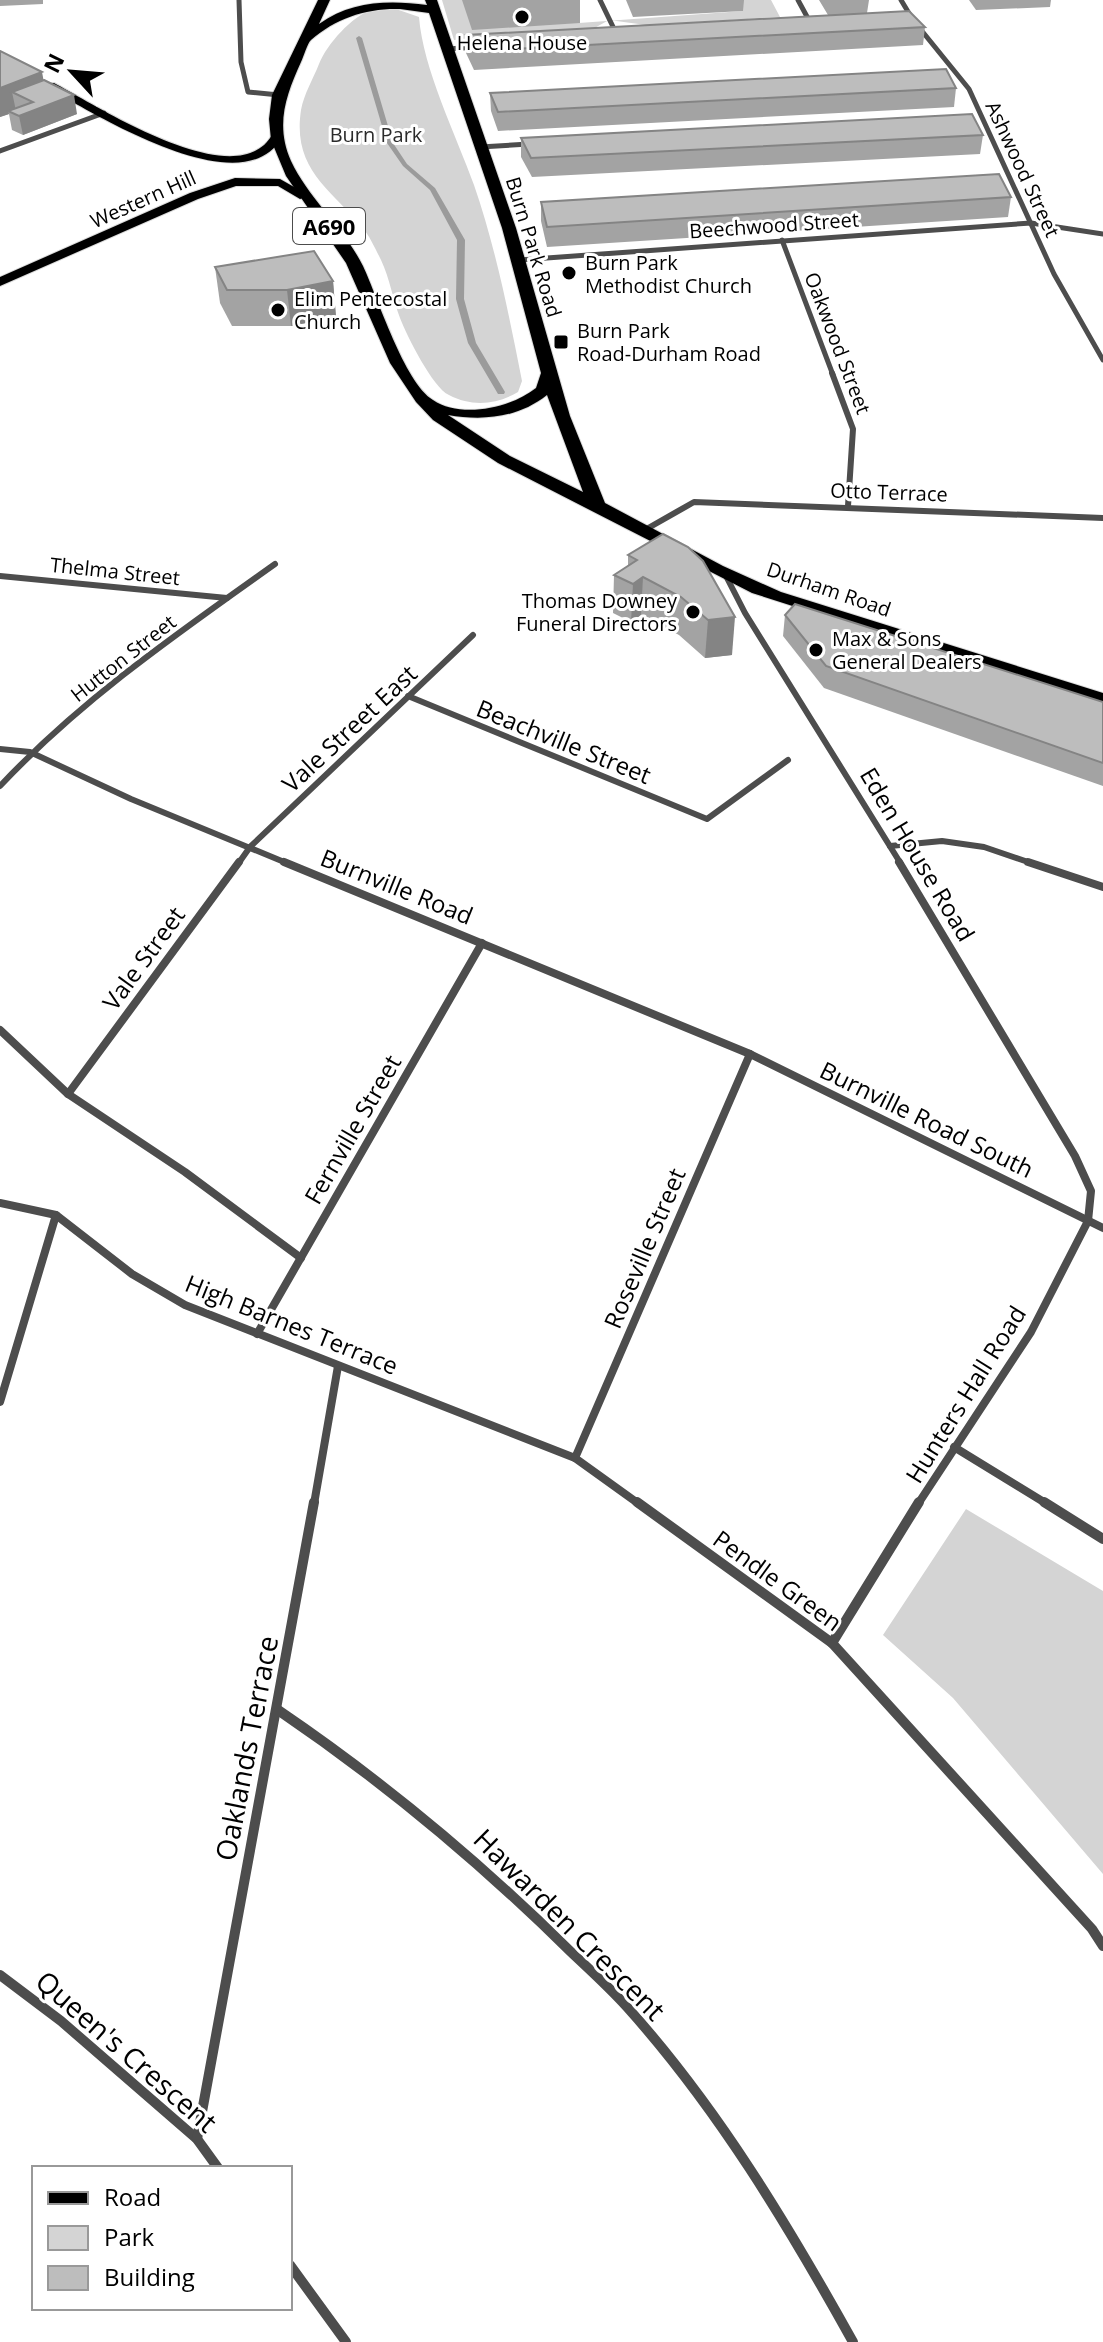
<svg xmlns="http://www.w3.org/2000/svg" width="1103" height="2342" font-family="'Open Sans',sans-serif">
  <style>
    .green { fill: #d4d4d4 }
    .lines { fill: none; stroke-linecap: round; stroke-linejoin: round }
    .stream { fill: #9b9b9b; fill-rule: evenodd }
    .primary-casing { stroke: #dbdbdb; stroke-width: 2 }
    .highway-casing { stroke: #dbdbdb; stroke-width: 2 }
    .street-far3 { stroke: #4d4d4d; stroke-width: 5 }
    .street-far2 { stroke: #4d4d4d; stroke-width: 6 }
    .street-far1 { stroke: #4d4d4d; stroke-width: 8 }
    .street { stroke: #4d4d4d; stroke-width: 10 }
    .primary { fill: #000; fill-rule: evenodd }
    .highway { fill: #000; fill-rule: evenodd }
    .wall { fill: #a3a3a3 }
    .shaded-wall { fill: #848484 }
    .building { fill: #bdbdbd; stroke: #848484; stroke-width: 2 }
    .poi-dot { fill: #000; stroke: #fff; stroke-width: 3 }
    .labels { text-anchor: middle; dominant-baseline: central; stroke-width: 6; stroke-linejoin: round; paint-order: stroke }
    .far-poi-label { font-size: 20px; fill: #000; stroke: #fff; text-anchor: start }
    .far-park-label { font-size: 20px; fill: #2b2b2b; stroke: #fff }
    .far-street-label { font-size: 20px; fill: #000; stroke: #fff }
    .shield { fill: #fff; stroke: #4c4c4c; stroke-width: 2 }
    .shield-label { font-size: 22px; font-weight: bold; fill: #000 }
    .street-label { font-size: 24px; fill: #000; stroke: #fff }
    .near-street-label { font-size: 28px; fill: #000; stroke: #fff }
  </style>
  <rect width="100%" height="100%" fill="#fff"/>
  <g class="green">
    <polygon points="442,0 462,0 579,23 743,11 738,0 771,0 780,17 646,25 609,20 589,31 454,40"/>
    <path d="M373,9h23l23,8c4,52 37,118 55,168 22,64 35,130 48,196l-4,11c-22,13 -46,15 -69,3 -16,-7 -42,-59 -49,-77 -7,-18 -10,-39 -19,-58 -5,-10 -11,-23 -18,-32 -32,-39 -71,-58 -62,-118 3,-16 12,-31 18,-46 8,-20 33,-48 54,-55z"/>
    <polygon points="966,1509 1103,1591 1103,1874 953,1698 883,1635"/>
  </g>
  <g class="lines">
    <polygon class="stream" points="359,36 362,38 393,143 407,164 435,188 465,240 464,299 476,343 505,392 504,394 498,394 468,343 456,299 457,240 430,190 403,166 387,143 356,38"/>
    <defs>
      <g id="primary">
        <path d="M46,83h8c42,22 182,114 218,52l10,2c-39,71 -190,-25 -236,-50z"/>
        <polygon points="280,179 310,196 300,199 278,186 236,186 198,199 0,286 0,277 190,193 235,178"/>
      </g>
      <path id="highway" d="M318,0h12l-11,24c32,-23 69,-24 108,-19l-2,-5h12l79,228 54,188 35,87 118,63 58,26 322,101v12l-351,-112 -254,-130 -65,-43 -17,-18 -26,-39 -44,-100 -60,-87 -15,-36 -2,-21 3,-24zM400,9l29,4 73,215 39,145 -5,15c-25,20 -75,31 -103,12 -29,-18 -55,-102 -70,-134 -19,-38 -54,-67 -72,-105 -16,-36 -5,-66 10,-99 3,-6 6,-18 10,-22 25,-22 56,-32 89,-31zM547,395l36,97 -73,-36 -62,-41c35,6 70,3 99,-20z"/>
    </defs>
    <use href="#primary" class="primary-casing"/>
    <use href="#highway" class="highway-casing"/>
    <g class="street-far3">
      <polyline points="239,0 241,62 248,92 279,95"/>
      <polyline points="600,0 617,35"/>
      <polyline points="798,0 811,24"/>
      <polyline points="901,0 913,20 969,89 1054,274 1103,360"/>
      <polyline points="447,49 477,47"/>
      <polyline points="480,147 529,144"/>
      <polyline points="0,151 104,113"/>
      <polyline points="782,240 833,375"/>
      <polyline points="519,260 1031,223 1103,234"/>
    </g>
    <g class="street-far2">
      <polyline points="832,373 853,429 848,506"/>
      <polyline points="643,531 694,502 1103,518"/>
      <polyline points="725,574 745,613 901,864"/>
      <polyline points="0,576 227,598"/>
      <polyline points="408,696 707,819 788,760"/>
      <polyline points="0,749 30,752 131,799 289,864"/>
      <path d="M0,786c82,-87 178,-153 275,-222"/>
      <polyline points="890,846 942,841 984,847 1034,864"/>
      <polyline points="238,864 250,847 473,635"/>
    </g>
    <g class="street-far1">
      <polyline points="284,862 750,1054 1103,1228"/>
      <polyline points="899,862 1075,1156 1091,1191 1088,1221 1031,1332 918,1504"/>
      <polyline points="1028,862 1103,887"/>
      <polyline points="0,1030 68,1094 185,1172 301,1258"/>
      <polyline points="68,1094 239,862"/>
      <polyline points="0,1203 56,1215 132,1274 185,1305 575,1458 639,1504"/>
      <polyline points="257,1334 482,943"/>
      <polyline points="0,1402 56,1215"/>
      <polyline points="954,1447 1047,1504"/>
      <polyline points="575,1458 750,1054"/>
      <polyline points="314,1504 338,1366"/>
    </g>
    <g class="street">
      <polyline points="637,1502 832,1643 1092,1929 1103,1946"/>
      <polyline points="1044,1502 1103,1539"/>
      <polyline points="832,1643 919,1502"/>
      <path d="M278,1710c106,72 202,152 293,242 19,18 39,36 56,55 90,100 161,218 226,335"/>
      <polyline points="0,1975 61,2021 197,2139 218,2168"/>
      <polyline points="197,2139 314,1502"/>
      <polyline points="290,2265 346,2342"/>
    </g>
    <use href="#primary" class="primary"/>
    <use href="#highway" class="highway"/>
  </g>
  <g class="wall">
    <polygon points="0,0 43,0 43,4 0,6"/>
    <polygon points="462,0 580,0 580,23 472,30"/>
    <polygon points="626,0 744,0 743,11 633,17"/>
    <polygon points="819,0 869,0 867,13 925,27 923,45 474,70 466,53 466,35 828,15"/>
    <polygon points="969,0 1051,0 1050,7 976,10"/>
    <polygon points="0,51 44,80 77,114 23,135 12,130 9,114 0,117"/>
    <polygon points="956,88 954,107 498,131 491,111 490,93"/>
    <polygon points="983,135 980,154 532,177 521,157 521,138"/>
    <polygon points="1011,197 1008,217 547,247 541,221 541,202"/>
    <polygon points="215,267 333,281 336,317 291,326 232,326 220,303"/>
    <polygon points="663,534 732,655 705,658 679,635 641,615 631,622 613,613 614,575 628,566 628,555"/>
    <polygon points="785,615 1103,702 1103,786 824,688 783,636"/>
  </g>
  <g class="shaded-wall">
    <polygon points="42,72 47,98 33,102 12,92 16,111 8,111 9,114 0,117 0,88"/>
    <polygon points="74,95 77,114 23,135 19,116"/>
    <polygon points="333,281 336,317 291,326 287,290"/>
    <polygon points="643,577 641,615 631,622 633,584"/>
    <polygon points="735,617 732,655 705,658 708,620"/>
  </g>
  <g class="building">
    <polygon points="909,11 925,27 473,51 466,35"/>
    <polygon points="0,51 42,72 0,88"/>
    <polygon points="946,69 956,88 498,112 490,93"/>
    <polygon points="44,80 74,95 19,116 8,111 33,102 12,92"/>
    <polygon points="972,114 983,135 531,158 521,138"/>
    <polygon points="999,174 1011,197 547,227 541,202"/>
    <polygon points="314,251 333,281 287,290 227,290 215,267"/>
    <polygon points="663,534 688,547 703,561 735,617 708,620 681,597 643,577 633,584 614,575 637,560 628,555"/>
    <polygon points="795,604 1103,702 1103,763 826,666 785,615"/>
  </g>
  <g class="poi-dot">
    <circle cx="522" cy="17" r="8"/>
    <circle cx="569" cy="273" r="8"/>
    <circle cx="278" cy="310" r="8"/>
    <rect x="553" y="334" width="16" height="16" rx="4"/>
    <circle cx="693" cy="612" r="8"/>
    <circle cx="816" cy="650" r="8"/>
  </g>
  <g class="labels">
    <g class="far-poi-label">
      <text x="522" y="42" text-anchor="middle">Helena House</text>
      <text x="585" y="262">Burn Park<tspan x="585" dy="23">Methodist Church</tspan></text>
      <text x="294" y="298">Elim Pentecostal<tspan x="294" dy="23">Church</tspan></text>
      <text x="577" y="330">Burn Park<tspan x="577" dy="23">Road-Durham Road</tspan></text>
      <text x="677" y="600" text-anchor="end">Thomas Downey<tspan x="677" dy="23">Funeral Directors</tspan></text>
      <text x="832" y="638">Max &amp; Sons<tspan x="832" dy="23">General Dealers</tspan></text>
    </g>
    <g class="far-park-label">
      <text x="376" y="134">Burn Park</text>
    </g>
    <g class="far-street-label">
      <text transform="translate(1023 169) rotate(65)">Ashwood Street</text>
      <text transform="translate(143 199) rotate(-24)">Western Hill</text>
      <text transform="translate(774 225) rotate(-4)">Beechwood Street</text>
      <text transform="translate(534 247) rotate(73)">Burn Park Road</text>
      <text transform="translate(838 343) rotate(69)">Oakwood Street</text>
      <text transform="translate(889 492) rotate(2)">Otto Terrace</text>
      <text transform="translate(115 571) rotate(6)">Thelma Street</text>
      <text transform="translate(829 589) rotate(19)">Durham Road</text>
      <text transform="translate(123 658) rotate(-38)">Hutton Street</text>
    </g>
    <rect class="shield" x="293" y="208" width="72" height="36" rx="6"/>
    <g class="shield-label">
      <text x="329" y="226">A690</text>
    </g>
    <g class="street-label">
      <text transform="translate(349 728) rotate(-43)">Vale Street East</text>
      <text transform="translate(564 741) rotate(22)">Beachville Street</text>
      <text transform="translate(918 854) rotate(59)">Eden House Road</text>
      <text transform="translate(397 886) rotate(22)">Burnville Road</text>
      <text transform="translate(143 958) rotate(-54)">Vale Street</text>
      <text transform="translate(927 1119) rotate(26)">Burnville Road South</text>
      <text transform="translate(352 1129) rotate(-60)">Fernville Street</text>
      <text transform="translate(644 1248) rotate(-67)">Roseville Street</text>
      <text transform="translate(292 1324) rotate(22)">High Barnes Terrace</text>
      <text transform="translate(965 1394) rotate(-58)">Hunters Hall Road</text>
      <text transform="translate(778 1580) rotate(36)">Pendle Green</text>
    </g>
    <g class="near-street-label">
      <text transform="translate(246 1748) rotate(-79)">Oaklands Terrace</text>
      <text transform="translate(570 1924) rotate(45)">Hawarden Crescent</text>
      <text transform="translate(127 2051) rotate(41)">Queen's Crescent</text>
    </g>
  </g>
  <rect x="32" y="2166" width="260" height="144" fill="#ffffff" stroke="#999999" stroke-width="2"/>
  <rect x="48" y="2192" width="40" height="12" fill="#000000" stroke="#999999" stroke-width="2"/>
  <text x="104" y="2206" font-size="24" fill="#000000">Road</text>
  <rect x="48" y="2226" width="40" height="24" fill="#d4d4d4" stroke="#999999" stroke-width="2"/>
  <text x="104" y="2246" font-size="24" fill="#000000">Park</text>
  <rect x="48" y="2266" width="40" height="24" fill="#bdbdbd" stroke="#999999" stroke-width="2"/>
  <text x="104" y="2286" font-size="24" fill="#000000">Building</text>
  <g transform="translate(72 72) rotate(296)" stroke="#ffffff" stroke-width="6" paint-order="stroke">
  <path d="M0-6L14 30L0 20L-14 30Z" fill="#000000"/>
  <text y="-12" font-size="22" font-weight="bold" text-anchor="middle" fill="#000000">N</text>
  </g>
</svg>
